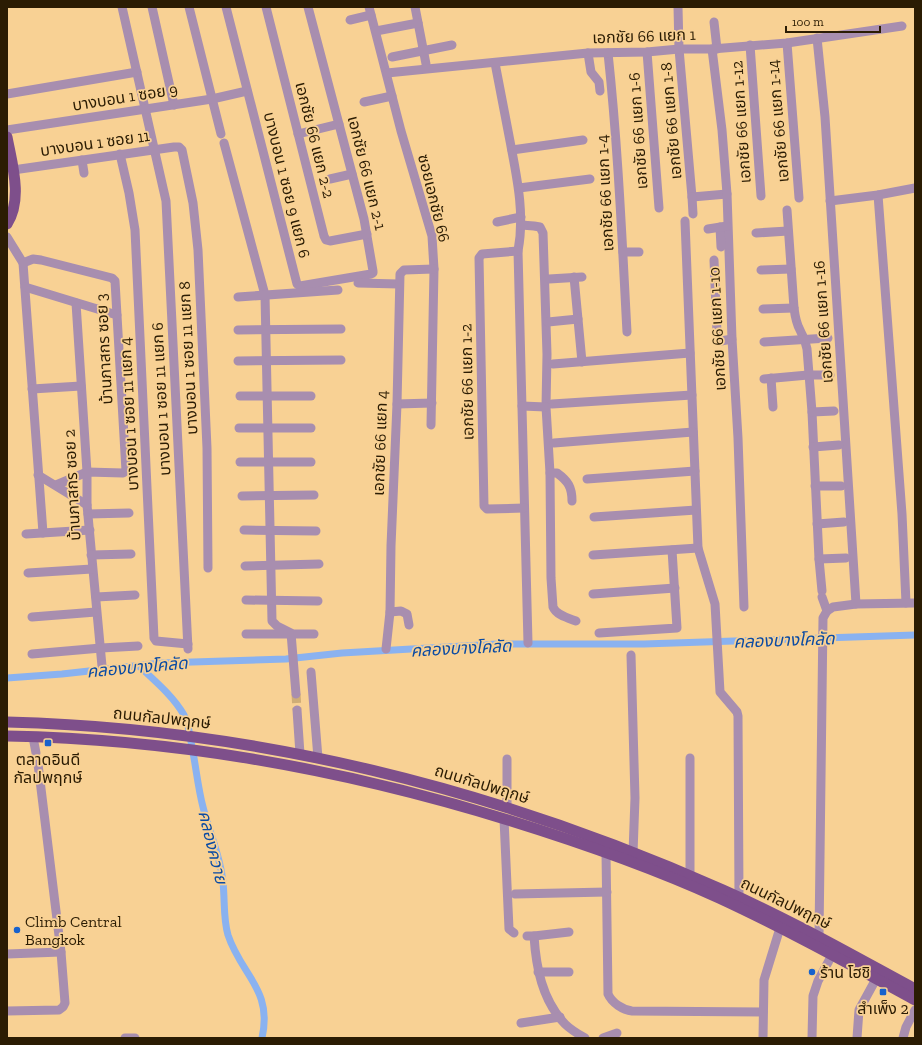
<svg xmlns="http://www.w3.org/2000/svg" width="922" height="1045" font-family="'Zilla Slab','Noto Sans Thai',serif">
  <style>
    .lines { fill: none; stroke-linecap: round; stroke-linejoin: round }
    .canal { stroke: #8ab2f0; stroke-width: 7 }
    .minor-tunnel { stroke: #cfad77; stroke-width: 9; stroke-dasharray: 9 4.5; stroke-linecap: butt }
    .minor { stroke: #a88eaf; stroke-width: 9 }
    .major { stroke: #7e4f8b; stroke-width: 11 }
    .poi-dot { fill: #1762cd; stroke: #f8d194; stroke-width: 1.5 }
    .labels { text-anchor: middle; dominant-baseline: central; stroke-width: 3.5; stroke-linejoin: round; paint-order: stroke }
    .street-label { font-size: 16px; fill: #2b1c03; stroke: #f8d194 }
    .poi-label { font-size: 16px; fill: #2b1c03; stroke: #f8d194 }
    .water-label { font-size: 17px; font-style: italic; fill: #0b4ba3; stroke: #f8d194 }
  </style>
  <rect width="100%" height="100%" fill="#f8d194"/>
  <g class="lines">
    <g class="canal">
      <path d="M139,666c16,15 34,30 45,49 5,10 6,22 8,32 4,20 6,41 11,60 6,25 18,50 20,76 2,17 0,35 5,52 13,40 45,54 34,103"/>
      <polyline points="7,678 62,674 161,663 286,659 342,653 498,644 644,644 915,635"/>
    </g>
    <polyline class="minor-tunnel" points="296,694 297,710"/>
    <g class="minor">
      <polyline points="122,7 166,201 188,649"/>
      <polyline points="152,7 174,105"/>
      <polyline points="189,7 221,134"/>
      <polyline points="226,7 297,284 300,286 371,274 373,273 373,271 364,219 308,7"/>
      <polyline points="266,7 324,236 326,240 330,241 367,234"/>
      <polyline points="369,7 401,131 432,236 434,269 431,425"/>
      <polyline points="415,7 426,64"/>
      <polyline points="678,7 679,49 692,197 727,194"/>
      <polyline points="350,20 371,15"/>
      <polyline points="714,22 717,49"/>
      <polyline points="376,31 418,23"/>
      <polyline points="817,38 825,117 856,604"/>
      <polyline points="787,43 799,198"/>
      <polyline points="750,45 761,196"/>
      <polyline points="712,49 722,130 727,194 732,339 738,438 744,607"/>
      <polyline points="647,52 659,208"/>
      <polyline points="588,53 591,72 599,82 600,91"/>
      <path d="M608,53c10,93 14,186 19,279"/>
      <polyline points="392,57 452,45"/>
      <path d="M495,63c5,26 10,52 15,78 7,37 15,73 8,110l10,392"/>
      <polyline points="387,73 588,53 647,52 679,49 712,49 787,43 902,26"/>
      <polyline points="7,94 137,72"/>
      <polyline points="364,102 392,96"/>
      <polyline points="7,130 212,99 247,91"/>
      <polyline points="298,134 339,124"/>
      <polyline points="224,143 265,295 272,621 277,626 291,633 296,694"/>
      <polyline points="512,150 583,140"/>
      <polyline points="120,154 129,193 135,230 154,638 156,641 188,644"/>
      <polyline points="82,160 84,173"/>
      <polyline points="13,170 174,147 179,147 182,150 193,203 198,250 207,448 208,568"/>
      <polyline points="330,179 352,174"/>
      <polyline points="519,188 590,179"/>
      <polyline points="878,195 902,514 906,603"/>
      <polyline points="692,197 693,214"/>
      <polyline points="830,201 878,195 915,188"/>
      <path d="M787,210l7,98c1,8 2,15 6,22 4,9 5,9 7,19l5,63 7,147 3,32"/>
      <polyline points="685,221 698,548 715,604 720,692 737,712 738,716 739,897"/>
      <polyline points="497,222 521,217"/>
      <path d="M521,225l13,1 6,1 3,6 4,121 -1,53 4,66 1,105 2,29c3,8 15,11 23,14"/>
      <polyline points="720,227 721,247"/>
      <polyline points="708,229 727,226"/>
      <polyline points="756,233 788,231"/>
      <polyline points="7,237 23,263 43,533"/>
      <polyline points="518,251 482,254 479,258 484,506 487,509 524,508"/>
      <polyline points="623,252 639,252"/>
      <polyline points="714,260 717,333 718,339 721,341 732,339"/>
      <polyline points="23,263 33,259 41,260 112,278 115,281 126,471 123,473 87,472 56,485"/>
      <polyline points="761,270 791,269"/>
      <polyline points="574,277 582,362"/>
      <polyline points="549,279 582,277"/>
      <polyline points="358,283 399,284"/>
      <polyline points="25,287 117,315"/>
      <polyline points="238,297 338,290"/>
      <polyline points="76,303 87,472 87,505 102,666"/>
      <polyline points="763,309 794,308"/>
      <polyline points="548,322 578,319"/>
      <polyline points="238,330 341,329"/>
      <polyline points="764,342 828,338"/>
      <polyline points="238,361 341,360"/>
      <polyline points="553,364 690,353"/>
      <polyline points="771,378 773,407"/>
      <polyline points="764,379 808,375 830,375"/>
      <polyline points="32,389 81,386"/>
      <polyline points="240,396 311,396"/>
      <polyline points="397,404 432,403"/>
      <polyline points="552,404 692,395"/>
      <polyline points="522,406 546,407"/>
      <polyline points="812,412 834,411"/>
      <polyline points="239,428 311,428"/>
      <polyline points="554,443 693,432"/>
      <polyline points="813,447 839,445"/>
      <polyline points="240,462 311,462"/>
      <path d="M550,473h7c11,8 15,14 15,28"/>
      <polyline points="38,475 87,505"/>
      <polyline points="587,479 695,471"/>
      <polyline points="815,486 841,486"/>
      <polyline points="242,496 314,495"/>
      <polyline points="88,514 129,513"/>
      <polyline points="594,517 696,510"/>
      <polyline points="817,524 844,522"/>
      <polyline points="244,530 316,531"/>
      <polyline points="26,534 90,530"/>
      <polyline points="91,555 131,554"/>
      <polyline points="593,555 698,548"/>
      <polyline points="819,559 846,558"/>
      <polyline points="245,566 319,564"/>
      <polyline points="28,573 92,569"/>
      <polyline points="593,594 675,588"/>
      <polyline points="96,597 135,595"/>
      <polyline points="822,597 827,611"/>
      <polyline points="246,600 318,601"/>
      <polyline points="390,612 401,611 407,614 409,625"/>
      <polyline points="32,617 96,612"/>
      <polyline points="599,633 677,628 672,550"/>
      <polyline points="246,634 314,634"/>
      <polyline points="386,649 390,612 391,546 397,404 400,274 404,270 434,269"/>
      <polyline points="32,654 101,648 138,646"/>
      <polyline points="631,655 635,798 633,853"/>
      <polyline points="311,672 318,758"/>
      <polyline points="297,710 300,754"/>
      <polyline points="33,737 36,753"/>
      <polyline points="507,759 507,808"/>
      <polyline points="504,819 509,929 514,933"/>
      <path d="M606,853l2,141c4,9 15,16 24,17l131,1"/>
      <polyline points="690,876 690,758"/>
      <polyline points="515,894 607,892"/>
      <path d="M527,936h7c2,31 8,64 31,88 5,5 13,10 20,14"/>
      <polyline points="534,936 569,932"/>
      <polyline points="819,937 823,618 827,611 833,607 856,604 915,603"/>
      <polyline points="7,954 61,952"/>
      <polyline points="538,972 569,972"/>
      <polyline points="7,1011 59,1010 63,1007 65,1003 61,952 38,764"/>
      <polyline points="521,1023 560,1017"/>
      <polyline points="125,1038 135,1038"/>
      <polyline points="603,1038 617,1033"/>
      <polyline points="763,1038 764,980 780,928"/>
      <polyline points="812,1038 813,996 818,981 832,955"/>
      <polyline points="857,1038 859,1010 876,979"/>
      <polyline points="903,1038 906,1027 915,1010"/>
    </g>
    <g class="major">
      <path d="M7,137c5,27 16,62 0,87"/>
      <path d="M7,722c247,6 490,67 716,168 66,29 129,65 192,99"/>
      <path d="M7,736c169,3 339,34 501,84 71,22 143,47 211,78 67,31 132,67 196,102"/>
    </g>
  </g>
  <g class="poi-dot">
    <rect x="44" y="739" width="8" height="8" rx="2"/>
    <circle cx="17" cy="930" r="4"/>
    <circle cx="812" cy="972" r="4"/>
    <rect x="879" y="988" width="8" height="8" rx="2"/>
  </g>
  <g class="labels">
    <g class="street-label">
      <text transform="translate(644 36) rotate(-2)">เอกชัย 66 แยก 1</text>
      <text transform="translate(125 97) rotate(-9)">บางบอน 1 ซอย 9</text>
      <text transform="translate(671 121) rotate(-95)">เอกชัย 66 แยก 1-8</text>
      <text transform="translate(778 121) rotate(-95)">เอกชัย 66 แยก 1-14</text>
      <text transform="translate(741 122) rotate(-94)">เอกชัย 66 แยก 1-12</text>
      <text transform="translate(638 131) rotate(-94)">เอกชัย 66 แยก 1-6</text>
      <text transform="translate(315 140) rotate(76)">เอกชัย 66 แยก 2-2</text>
      <text transform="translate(95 143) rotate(-8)">บางบอน 1 ซอย 11</text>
      <text transform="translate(367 173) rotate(76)">เอกชัย 66 แยก 2-1</text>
      <text transform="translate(287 185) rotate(76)">บางบอน 1 ซอย 9 แยก 6</text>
      <text transform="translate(605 193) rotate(-93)">เอกชัย 66 แยก 1-4</text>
      <text transform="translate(434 198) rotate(76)">ซอยเอกชัย 66</text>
      <text transform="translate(823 322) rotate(-94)">เอกชัย 66 แยก 1-16</text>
      <text transform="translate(717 329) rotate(-93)">เอกชัย 66 แยก 1-10</text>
      <text transform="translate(104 349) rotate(-93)">บ้านภาสกร ซอย 3</text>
      <text transform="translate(188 358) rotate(-93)">บางบอน 1 ซอย 11 แยก 8</text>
      <text transform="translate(467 382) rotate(-91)">เอกชัย 66 แยก 1-2</text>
      <text transform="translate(161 399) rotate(-93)">บางบอน 1 ซอย 11 แยก 6</text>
      <text transform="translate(129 414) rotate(-93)">บางบอน 1 ซอย 11 แยก 4</text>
      <text transform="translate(380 443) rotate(-88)">เอกชัย 66 แยก 4</text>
      <text transform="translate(72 485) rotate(-93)">บ้านภาสกร ซอย 2</text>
      <text transform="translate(162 718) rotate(6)">ถนนกัลปพฤกษ์</text>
      <text transform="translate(482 784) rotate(17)">ถนนกัลปพฤกษ์</text>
      <text transform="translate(786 903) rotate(26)">ถนนกัลปพฤกษ์</text>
    </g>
    <g class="poi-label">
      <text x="48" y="759">ตลาดอินดี<tspan x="48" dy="18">กัลปพฤกษ์</tspan></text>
      <text x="25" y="921" text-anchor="start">Climb Central<tspan x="25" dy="18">Bangkok</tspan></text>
      <text x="820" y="972" text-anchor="start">ร้าน โฮชิ</text>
      <text x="883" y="1008">สำเพ็ง 2</text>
    </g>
    <g class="water-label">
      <text transform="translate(784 640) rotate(-2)">คลองบางโคลัด</text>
      <text transform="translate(461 648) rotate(-3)">คลองบางโคลัด</text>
      <text transform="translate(137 667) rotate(-5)">คลองบางโคลัด</text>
      <text transform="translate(213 847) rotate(76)">คลองควาย</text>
    </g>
  </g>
  <rect width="922" height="1045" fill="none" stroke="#2b1c03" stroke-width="16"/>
  <path d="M786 26v6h94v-6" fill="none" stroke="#2b1c03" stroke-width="2"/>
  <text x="792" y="26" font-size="12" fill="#2b1c03" stroke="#f8d194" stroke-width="3" paint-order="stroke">100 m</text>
</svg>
